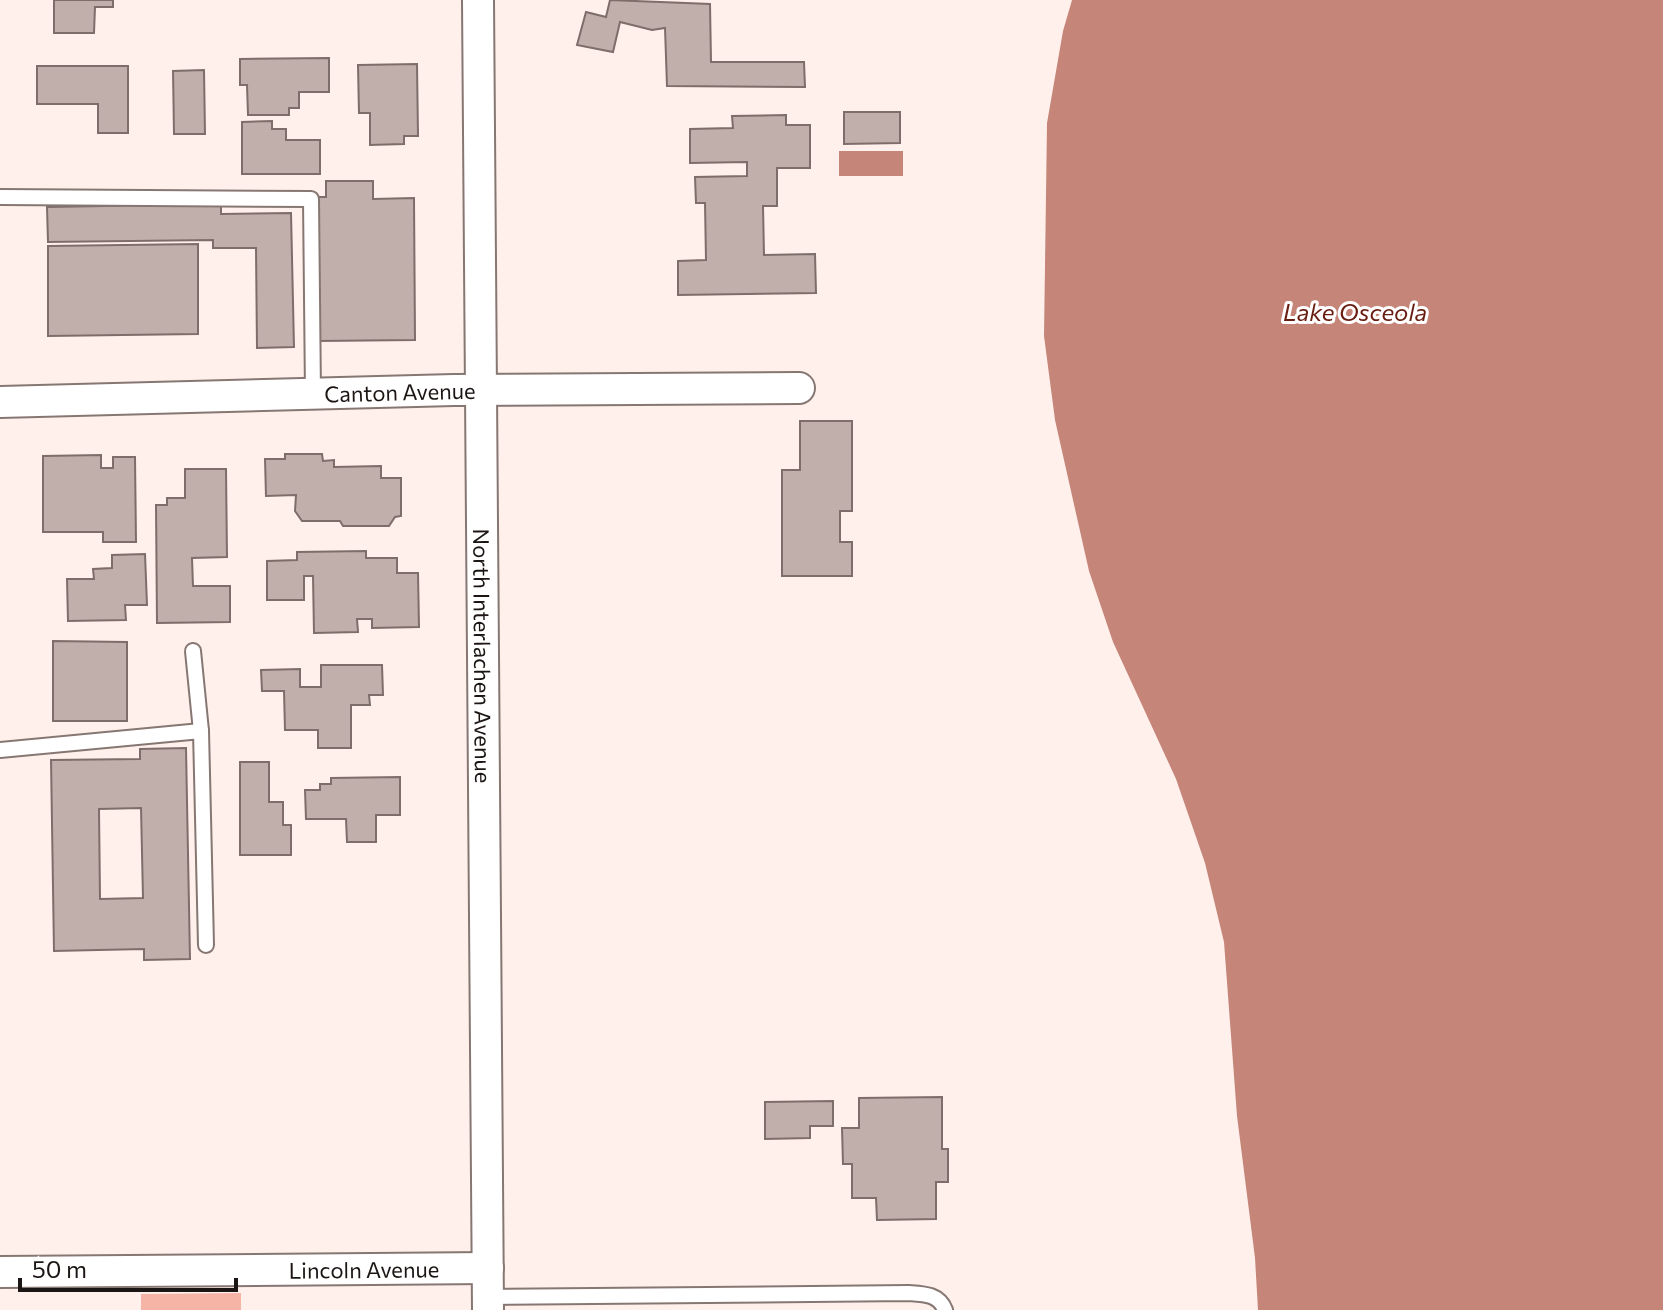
<svg xmlns="http://www.w3.org/2000/svg" width="1663" height="1310" font-family="Commissioner,sans-serif">
  <style>
    .green { fill: #f5b4a6 }
    .water { fill: #c58679 }
    .building { fill: #c1afab; stroke: #7e6d6a; stroke-width: 2; fill-rule: evenodd }
    .lines { fill: none; stroke-linecap: round; stroke-linejoin: round }
    .lane-casing { stroke: #877773; stroke-width: 18 }
    .street-casing { stroke: #877773; stroke-width: 34 }
    .lane { stroke: #fff; stroke-width: 14 }
    .street { stroke: #fff; stroke-width: 30 }
    .labels { text-anchor: middle; dominant-baseline: central; stroke-width: 6; stroke-linejoin: round; paint-order: stroke }
    .street-label { font-size: 22px; fill: #1b1513; stroke: #fff }
    .water-label { font-size: 24px; font-style: italic; fill: #691d10; stroke: #fff }
  </style>
  <rect width="100%" height="100%" fill="#fff0ec"/>
  <polygon class="green" points="241,1293 241,1310 141,1310 141,1294"/>
  <g class="water">
    <polygon points="1072,0 1663,0 1663,1310 1258,1310 1255,1258 1237,1116 1224,942 1205,863 1176,779 1113,642 1089,571 1055,420 1044,336 1047,123 1063,31"/>
    <rect x="839" y="151" width="64" height="25"/>
  </g>
  <g class="building">
    <polygon points="54,0 113,0 113,7 95,7 94,33 54,33"/>
    <polygon points="610,0 710,4 711,62 804,62 805,87 667,86 665,28 652,30 620,22 613,52 577,45 586,12 606,17"/>
    <polygon points="329,58 329,92 299,92 299,108 289,108 289,115 248,115 247,85 240,85 240,59"/>
    <polygon points="417,64 418,136 404,136 404,144 370,145 370,113 359,113 358,65"/>
    <polygon points="37,66 128,66 128,133 98,133 98,104 37,104"/>
    <polygon points="204,70 205,134 174,134 173,71"/>
    <polygon points="844,112 900,112 900,143 844,144"/>
    <polygon points="786,115 786,125 810,125 810,168 777,168 777,206 763,206 764,255 815,254 816,293 678,295 678,261 706,260 705,203 696,203 695,177 747,176 747,162 690,163 690,129 733,128 732,116"/>
    <polygon points="272,121 272,129 286,129 286,140 320,140 320,174 242,174 242,122"/>
    <polygon points="326,181 373,181 373,199 414,198 415,340 318,341 317,197 326,197"/>
    <polygon points="221,204 221,214 291,213 294,347 257,348 256,248 213,248 213,240 48,242 47,207"/>
    <polygon points="198,244 198,334 48,336 48,246"/>
    <polygon points="800,421 852,421 852,511 840,511 840,542 852,542 852,576 782,576 782,470 800,470"/>
    <polygon points="285,454 322,454 323,461 334,460 334,467 381,466 381,478 401,478 401,516 395,517 389,526 343,526 340,521 302,521 295,511 296,495 266,496 265,459 285,459"/>
    <polygon points="101,455 101,468 113,468 113,457 135,457 136,542 103,542 103,532 43,532 43,456"/>
    <polygon points="185,469 226,469 227,557 192,558 193,586 230,586 230,622 157,623 156,505 167,505 167,498 185,498"/>
    <polygon points="366,551 366,558 397,558 397,573 418,573 419,627 372,628 372,619 357,619 358,632 314,633 313,576 304,576 304,600 267,600 267,561 297,560 297,552"/>
    <polygon points="145,554 147,605 125,605 126,620 68,621 67,579 94,579 93,569 112,568 112,555"/>
    <polygon points="53,641 127,642 127,721 53,721"/>
    <polygon points="321,665 382,665 383,695 369,695 370,705 351,705 351,748 318,748 318,730 285,730 284,691 262,691 261,670 300,669 300,687 321,687"/>
    <path d="M186,748l4,211 -46,1v-11l-90,2 -3,-191 89,-1v-10zM141,808l2,90 -43,1 -1,-90z"/>
    <polygon points="240,762 269,762 269,802 283,802 283,825 291,825 291,855 240,855"/>
    <polygon points="400,777 400,815 376,815 376,842 347,842 346,819 306,819 305,790 320,790 320,784 331,784 331,778"/>
    <polygon points="942,1097 942,1149 948,1149 948,1182 936,1182 936,1219 877,1220 876,1198 852,1198 852,1164 843,1164 842,1128 859,1128 859,1098"/>
    <polygon points="833,1101 833,1126 810,1126 810,1138 765,1139 765,1102"/>
  </g>
  <g class="lines">
    <defs>
      <g id="lane">
        <polyline points="0,197 311,199 313,394"/>
        <polyline points="193,651 201,731"/>
        <polyline points="0,750 201,731 206,945"/>
        <path d="M488,1297l421,-4c15,1 30,1 36,17"/>
      </g>
      <g id="street">
        <path id="s1" d="M478,0l10,1310"/>
        <path id="s2" d="M0,402l454,-12 345,-2"/>
        <path id="s3" d="M0,1272l488,-4"/>
      </g>
    </defs>
    <use href="#lane" class="lane-casing"/>
    <use href="#street" class="street-casing"/>
    <use href="#lane" class="lane"/>
    <use href="#street" class="street"/>
  </g>
  <g class="labels">
    <g class="street-label">
      <text stroke="none"><textPath href="#s2" startOffset="400">Canton Avenue</textPath></text>
      <text stroke="none"><textPath href="#s1" startOffset="656">North Interlachen Avenue</textPath></text>
      <text stroke="none"><textPath href="#s3" startOffset="364">Lincoln Avenue</textPath></text>
    </g>
    <g class="water-label">
      <text x="1355" y="311">Lake Osceola</text>
    </g>
  </g>
  <path d="M20 1278v12h216v-12" fill="none" stroke="#1b1513" stroke-width="4"/>
  <text x="32" y="1278" font-size="24" fill="#1b1513" stroke="#ffffff" stroke-width="6" paint-order="stroke">50 m</text>
</svg>
